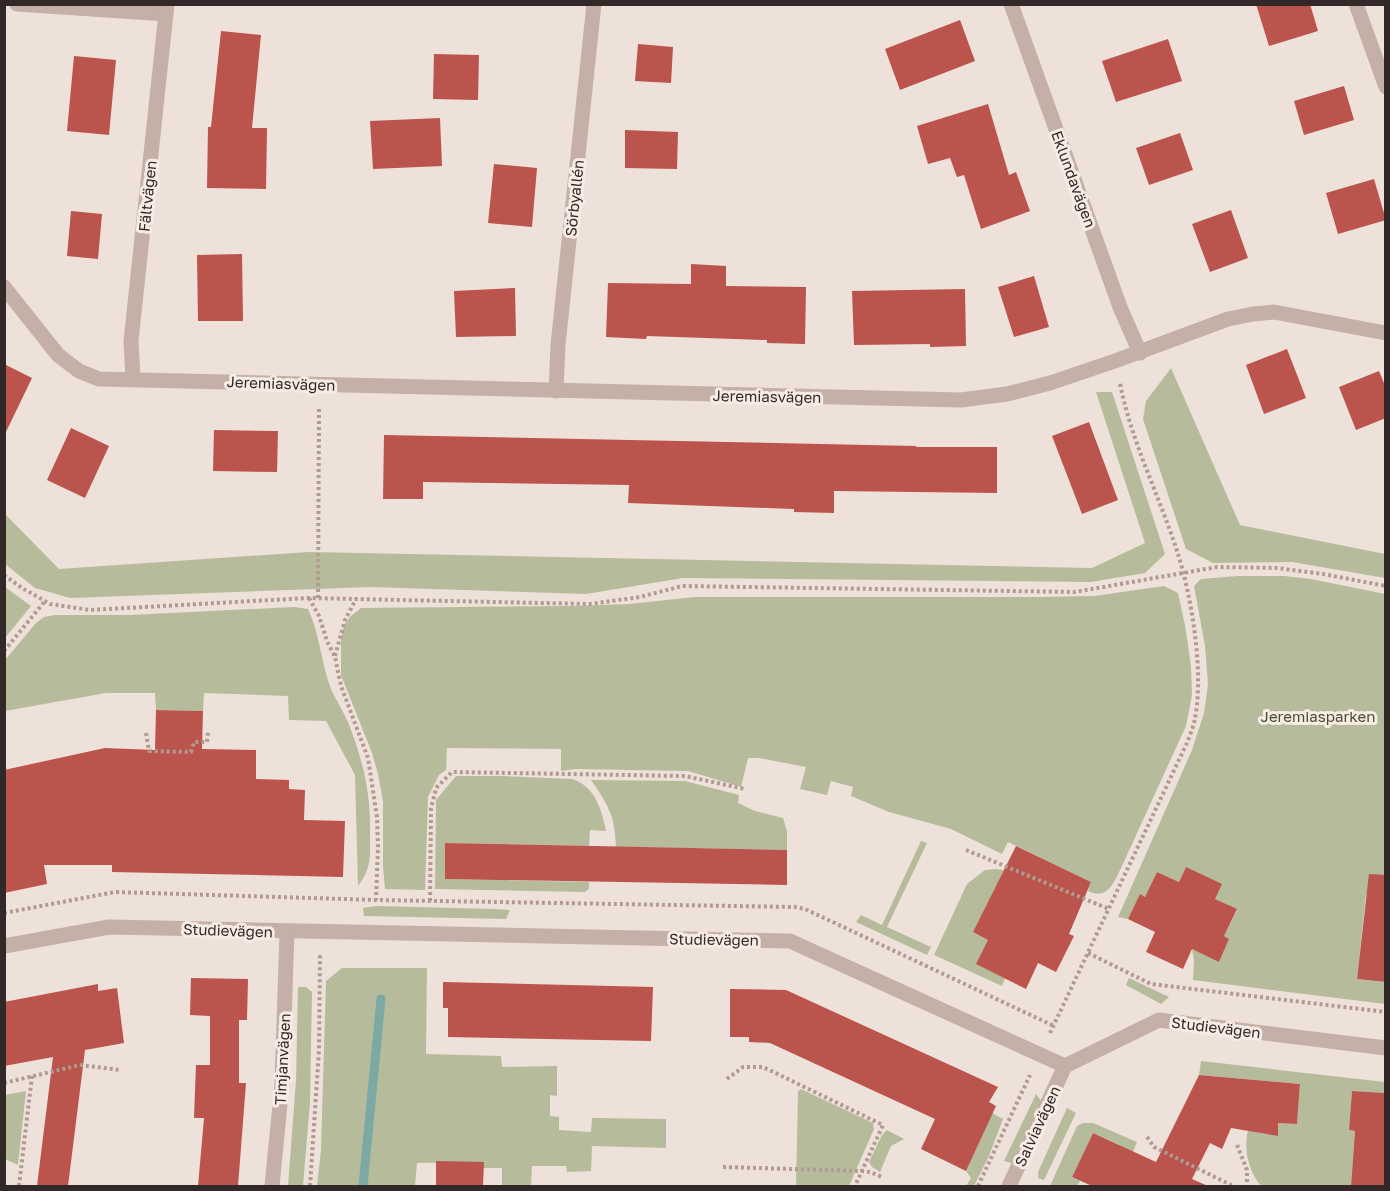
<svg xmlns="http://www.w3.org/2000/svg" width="1390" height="1191" font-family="'Golos Text',sans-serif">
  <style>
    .green { fill: #b6bc9b }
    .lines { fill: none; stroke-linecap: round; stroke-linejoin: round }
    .stream { stroke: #7ca9a3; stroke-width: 9 }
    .building { fill: #ba544c }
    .path { stroke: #b19a91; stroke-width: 4; stroke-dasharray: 3 3; stroke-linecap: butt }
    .minor { stroke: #c5b0a7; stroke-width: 15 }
    .labels { text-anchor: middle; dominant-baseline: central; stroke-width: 6; stroke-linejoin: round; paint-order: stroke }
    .street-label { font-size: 15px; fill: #322827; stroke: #f7ece5 }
    .park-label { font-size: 15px; fill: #484e2d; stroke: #f7ece5 }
  </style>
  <rect width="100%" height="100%" fill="#eee1da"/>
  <g class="green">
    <polygon points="1171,368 1240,525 1385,554 1385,578 1292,562 1213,563 1186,549 1143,419 1146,401"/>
    <polygon points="1096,392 1112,392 1165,554 1145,573 1091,582 683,578 586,594 370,587 70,598 35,588 5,564 5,514 59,569 309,552 1092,568 1145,543"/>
    <polygon points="1238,576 1284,576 1311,579 1385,594 1385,896 1366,895 1357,979 1385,982 1385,1004 1193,980 1194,960 1192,949 1219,961 1229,939 1224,936 1237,910 1215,899 1186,867 1179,882 1157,872 1145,897 1140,895 1128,919 1118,917 1192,750 1204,713 1208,684 1205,646 1194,586 1201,579"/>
    <path d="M1164,586l14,7 7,32 6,41 1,29 -6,31 -64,140c-8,16 -14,35 -34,25l3,-9 -83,-40 -6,12 -51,-25 -62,-17 -38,-16 2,-9 -22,-6 -4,14 -27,-6 6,-22 -47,-9h-11l-7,29 -53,-16 -113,-2 -14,2v-22l-114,-1 -1,22 -7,5 -11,22 -3,93 -40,-1 -2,-22v-66l-5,-27 -6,-21 -31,-78v-36l3,-14 7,-9 10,-8 212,-2 56,-2 66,-7h343l56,-1z"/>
    <polygon points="5,587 31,606 5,638 4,638"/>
    <path d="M294,607l14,2c12,25 13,54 23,80 5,11 12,22 17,33 15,38 23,71 22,112 0,22 2,34 -12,52l-3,-111 -29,-54 -37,-1 -1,-24 -84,-3 -1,18 -47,-1 -1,-17h-49l-101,18v-51l31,-37 8,-6 11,-2h76z"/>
    <path d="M456,776h48l68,3c23,7 30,31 34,52l-16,-1 -1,16 -143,-3 -1,36 144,3v7l-4,3 -150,-3 1,-89z"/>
    <path d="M591,780l94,1 54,14 -1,8 17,8 28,7 4,13v19l-171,-3c-1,-32 -8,-42 -25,-67z"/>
    <polygon points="921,841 927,843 887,927 931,947 927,955 856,922 861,915 882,925"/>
    <polygon points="996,869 1004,870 1016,875 973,932 988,940 1005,978 1002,986 934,955 967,884 985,870"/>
    <polygon points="376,906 493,909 510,910 506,919 364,916 363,908"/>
    <polygon points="342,968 427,968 426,1054 501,1056 502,1067 557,1066 557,1096 550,1095 550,1116 559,1117 559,1130 591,1132 592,1118 666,1119 666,1148 592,1146 591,1171 567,1172 566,1166 532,1166 531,1186 502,1186 502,1168 483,1168 483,1162 417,1163 415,1186 317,1186 321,1150 326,981"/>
    <polygon points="1129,978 1169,997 1161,1004 1126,985"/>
    <polygon points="298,987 306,987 312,992 310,1102 303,1186 288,1186 296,1080"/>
    <path d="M1201,1061l184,21v11l-33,-2 -3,39 6,1 -4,55h-90c-12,-14 -18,-37 -13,-55l30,5v-13l19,1 3,-40 -101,-9z"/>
    <polygon points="801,1089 873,1123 874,1129 849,1186 796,1186 798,1091"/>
    <polygon points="26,1091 18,1165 5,1159 5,1095"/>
    <polygon points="1036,1094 1042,1102 1012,1163 1004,1161"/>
    <polygon points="1067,1108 1076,1113 1044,1180 1038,1178 1038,1172"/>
    <polygon points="992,1113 1003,1119 989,1156 974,1186 966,1186 971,1178 966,1171"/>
    <polygon points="1083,1123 1093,1123 1137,1142 1130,1159 1118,1144 1093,1133 1072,1177 1080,1181 1077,1186 1050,1186 1077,1126"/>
    <polygon points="887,1130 904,1139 891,1146 880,1172 872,1167 869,1162 882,1135"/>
  </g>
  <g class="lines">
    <polyline class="stream" points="363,1186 381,999"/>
  </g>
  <g class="building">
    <polygon points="1256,4 1310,4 1318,31 1269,46"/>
    <polygon points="960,20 975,61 900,90 885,49"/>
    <polygon points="221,31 261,35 252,128 267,128 266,189 207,188 208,127 211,127"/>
    <polygon points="1168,39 1182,81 1116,102 1102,61"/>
    <polygon points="638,44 673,47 671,83 635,81"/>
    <polygon points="434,54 479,55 478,100 433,99"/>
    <polygon points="74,56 116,60 109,135 67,131"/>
    <polygon points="1344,86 1354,120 1304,135 1294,101"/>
    <polygon points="988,104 1009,175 1016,172 1030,211 981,229 964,175 957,177 950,158 928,164 917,126"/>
    <polygon points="440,118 442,166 373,169 370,121"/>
    <polygon points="625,130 678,132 677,169 625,168"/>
    <polygon points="1180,133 1193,170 1149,185 1136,148"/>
    <polygon points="494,164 537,168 532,227 488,223"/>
    <polygon points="1374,179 1386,220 1338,234 1326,193"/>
    <polygon points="1231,210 1248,258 1210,272 1192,224"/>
    <polygon points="71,211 102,214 98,259 67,256"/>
    <polygon points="242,254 243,321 198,321 197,255"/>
    <polygon points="691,264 726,266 726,286 806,287 805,344 767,343 767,340 647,336 646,339 606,337 608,283 691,284"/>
    <polygon points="1034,276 1049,327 1014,337 998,287"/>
    <polygon points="515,288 516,336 456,337 454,291"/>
    <polygon points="965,289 966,346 930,347 930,344 854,345 852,291"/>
    <polygon points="1287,349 1306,398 1264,414 1246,365"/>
    <polygon points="4,364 32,378 4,436"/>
    <polygon points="1379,371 1386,388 1386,418 1356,430 1339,387"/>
    <polygon points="1089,422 1118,500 1082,514 1052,436"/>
    <polygon points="71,428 109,446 85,498 47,480"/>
    <polygon points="214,430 278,431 277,472 213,471"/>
    <polygon points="384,435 916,446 916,447 997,447 997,493 834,491 834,513 794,512 794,509 628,503 629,485 423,482 423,499 383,499"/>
    <polygon points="156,710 203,711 202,749 256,750 256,779 289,780 289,789 305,790 304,820 345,821 343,877 112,872 112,865 44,865 47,884 4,893 4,770 105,748 155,750"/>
    <polygon points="445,843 787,850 787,885 445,879"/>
    <polygon points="1016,846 1091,882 1069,934 1074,936 1056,972 1038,963 1026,989 976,964 988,940 973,932"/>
    <polygon points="1186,867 1222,884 1215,899 1237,909 1224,936 1229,939 1219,962 1192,949 1183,969 1146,952 1155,932 1128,919 1140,894 1145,897 1157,872 1179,882"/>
    <polygon points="1369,874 1386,875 1386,982 1357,979"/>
    <polygon points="191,978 248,979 247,1020 239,1020 239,1083 246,1083 238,1186 198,1186 204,1118 194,1118 196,1065 210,1065 210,1016 190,1015"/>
    <polygon points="443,982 653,987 651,1041 448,1037 448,1008 443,1008"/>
    <polygon points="98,984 98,991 117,988 124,1043 85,1050 68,1186 37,1186 53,1057 4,1066 4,1002"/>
    <polygon points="730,989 786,990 998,1087 989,1102 996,1106 966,1171 921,1149 935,1119 770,1043 749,1042 749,1037 730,1037"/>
    <polygon points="1199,1075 1300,1084 1297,1124 1278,1123 1278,1136 1231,1128 1222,1149 1210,1143 1192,1179 1208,1186 1092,1186 1072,1177 1093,1133 1156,1162"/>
    <polygon points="1352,1091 1386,1093 1386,1186 1351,1186 1355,1131 1349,1130"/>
    <polygon points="436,1161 484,1162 483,1186 436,1186"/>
  </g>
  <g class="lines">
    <g class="path">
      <polyline points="4,575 22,588 50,604 90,610 308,598 590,604 640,597 682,586 1075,592 1217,567 1277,568 1323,574 1386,586"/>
      <polyline points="309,598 319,616 327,641 335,657 341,686 368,758 377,817 378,847 376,900"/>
      <polyline points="318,598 319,407"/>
      <polyline points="4,651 45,601"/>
      <polyline points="335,656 345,620 356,599"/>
      <polyline points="146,733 149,751 191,752 194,742 207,742 208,732"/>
      <polyline points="966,850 1109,909"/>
      <polyline points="430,901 431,809 436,788 452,772 685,776 745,789"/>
      <polyline points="4,913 115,892 376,900 795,907 805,909 1054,1026"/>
      <polyline points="1088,953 1151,984 1386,1012"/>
      <path d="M1050,1033l136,-288c3,-7 6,-15 8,-22 11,-46 -2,-126 -17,-172 -18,-56 -46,-110 -57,-168"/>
      <polyline points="727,1079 743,1067 763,1067 883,1125 855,1186"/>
      <polyline points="4,1083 80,1065 120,1070"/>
      <polyline points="1147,1137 1154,1147 1233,1186"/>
      <polyline points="1237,1145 1247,1170 1247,1186"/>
      <polyline points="723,1167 862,1171 870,1172 882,1177"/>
      <polyline points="19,1186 32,1076"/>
      <polyline points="310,1186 319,1050 320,954"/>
      <polyline points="978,1186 1030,1075"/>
    </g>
    <g class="minor">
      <polyline points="17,4 166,14"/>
      <polyline points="1011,4 1120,307 1140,353"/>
      <polyline points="1356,4 1386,87"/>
      <polyline points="4,287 58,355 79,371 99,379 961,400 1007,394 1050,383 1115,361 1228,319 1253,314 1274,312 1386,333"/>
      <polyline points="133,378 131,341 167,4"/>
      <polyline points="556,391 558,345 594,4"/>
      <polyline points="4,946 109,927 790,941 1065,1066"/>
      <polyline points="1065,1066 1159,1020 1386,1048"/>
      <polyline points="272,1186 282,1084 287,932"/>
      <polyline points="1009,1186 1065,1066"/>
    </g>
  </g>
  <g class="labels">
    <g class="street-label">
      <text transform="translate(1074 179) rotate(70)">Eklundavägen</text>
      <text transform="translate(147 196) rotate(-84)">Fältvägen</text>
      <text transform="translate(574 198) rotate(-84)">Sörbyallén</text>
      <text transform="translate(281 383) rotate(2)">Jeremiasvägen</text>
      <text transform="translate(767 396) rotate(1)">Jeremiasvägen</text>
      <text transform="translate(228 930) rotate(2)">Studievägen</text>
      <text transform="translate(714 939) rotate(1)">Studievägen</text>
      <text transform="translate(1216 1027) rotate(7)">Studievägen</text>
      <text transform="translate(282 1059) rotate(-87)">Timjanvägen</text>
      <text transform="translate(1037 1126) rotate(-65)">Salviavägen</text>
    </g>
    <g class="park-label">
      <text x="1318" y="716">Jeremiasparken</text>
    </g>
  </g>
  <rect width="1390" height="1191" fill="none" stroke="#322827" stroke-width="12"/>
</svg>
